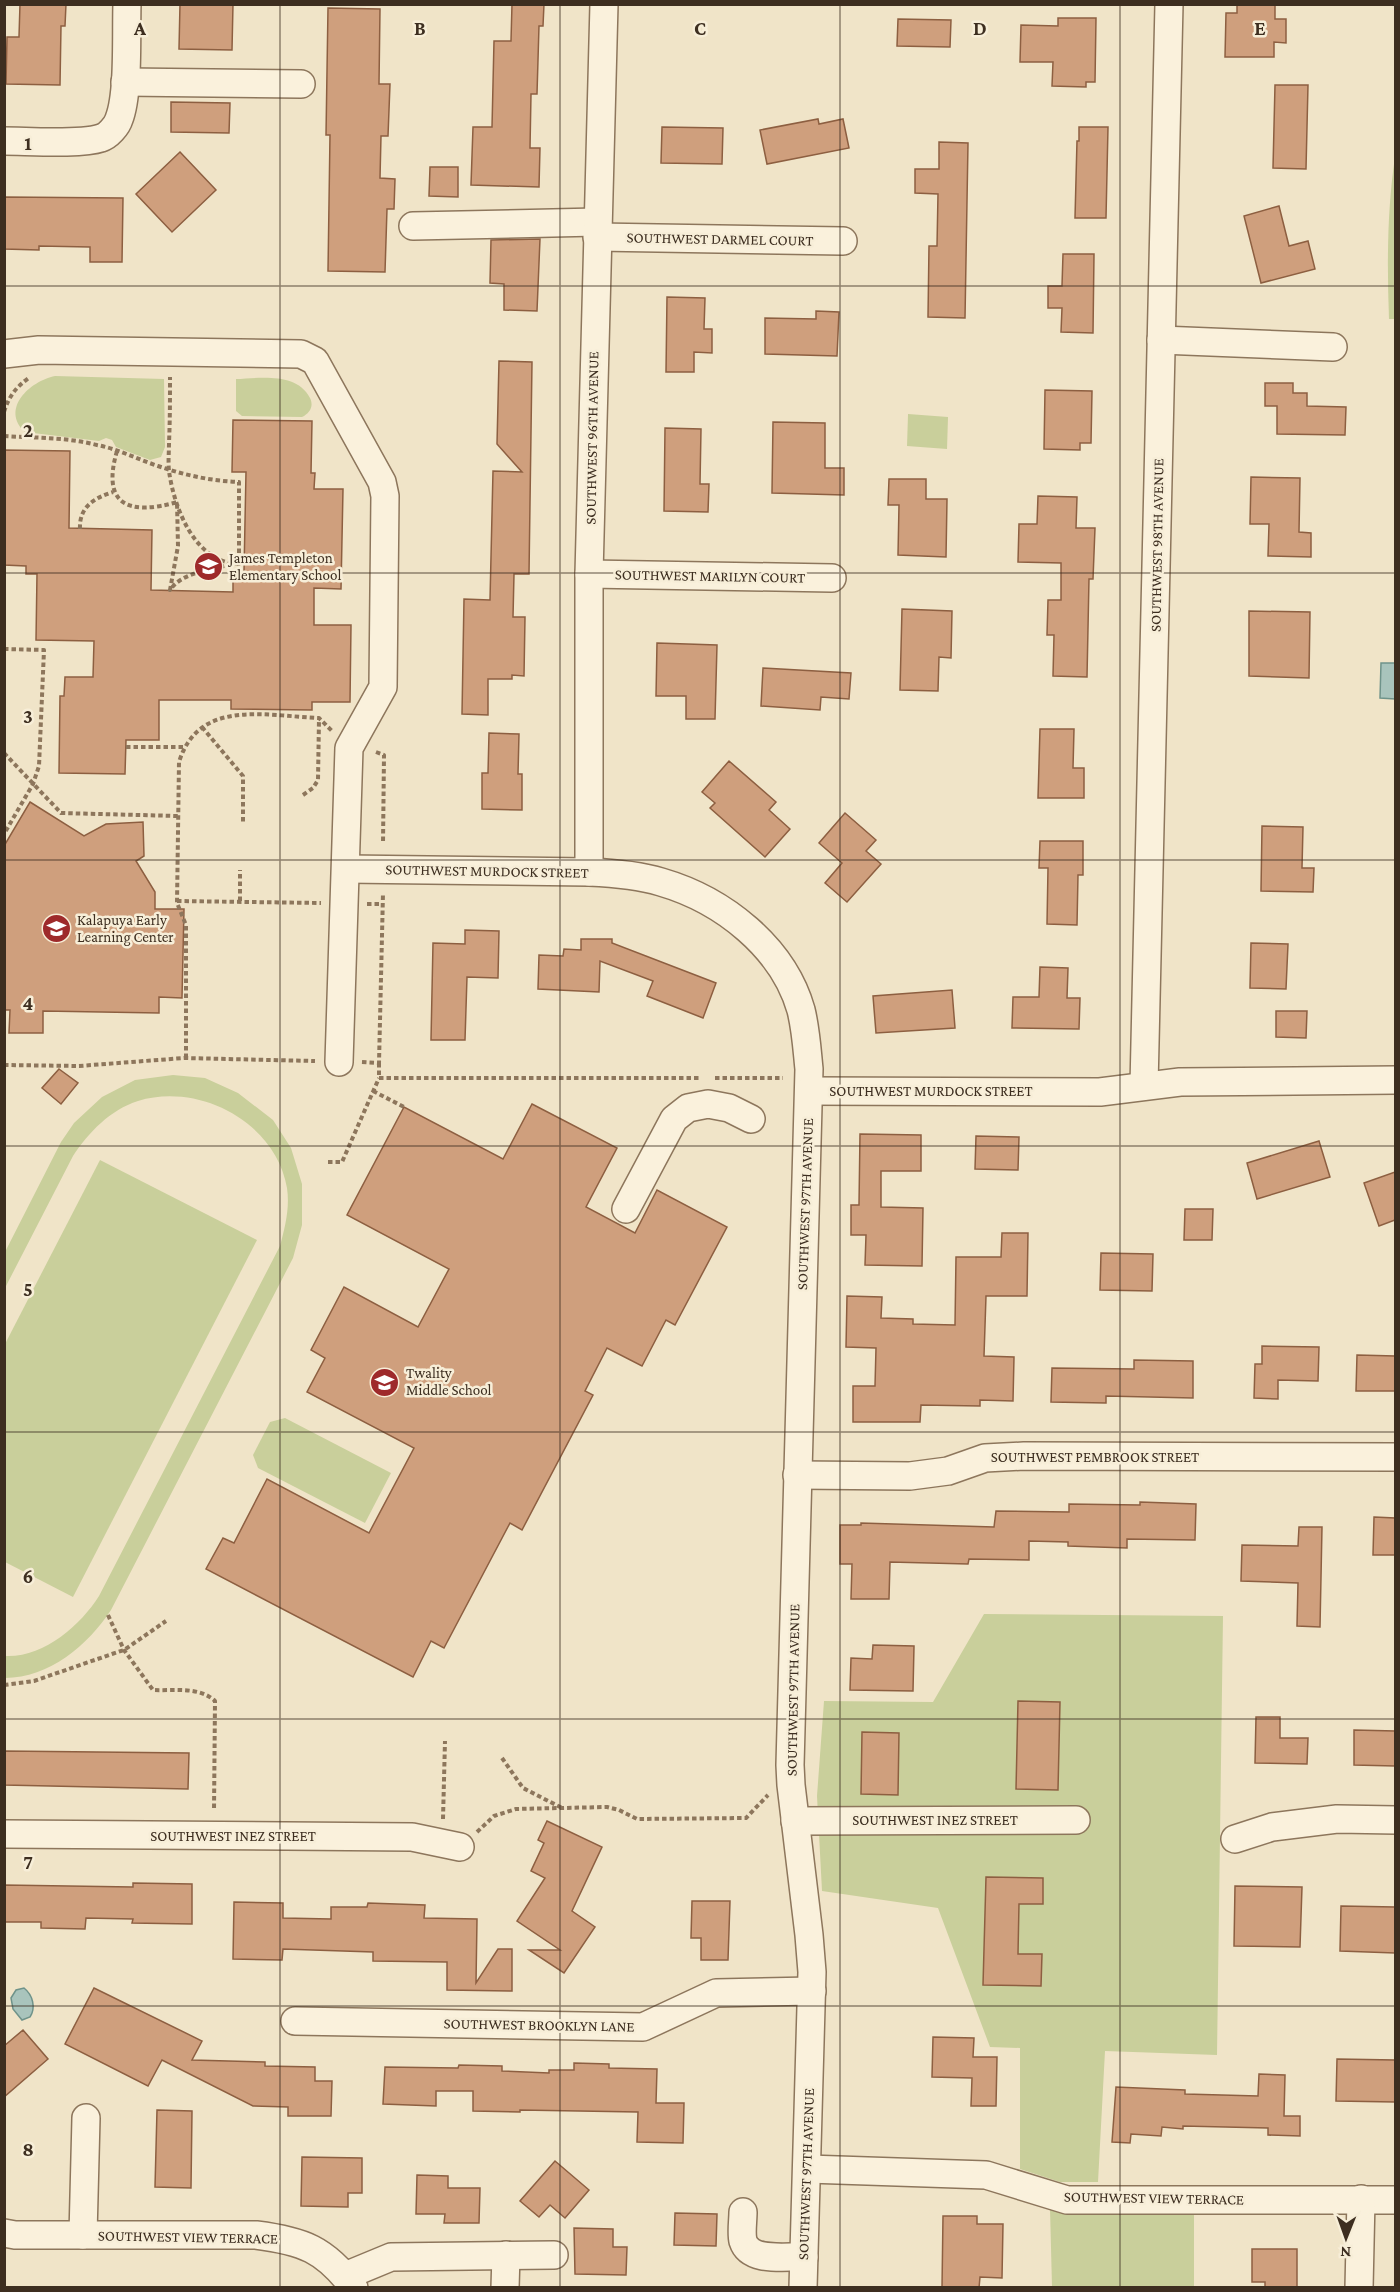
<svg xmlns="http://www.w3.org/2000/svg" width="1400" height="2292" font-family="'Crimson Pro',serif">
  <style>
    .green { fill: #c9cf9b }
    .water { fill: #a9c4bc; stroke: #6f938a; stroke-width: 1.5 }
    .building { fill: #cf9f7d; stroke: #8d5f41; stroke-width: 1.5 }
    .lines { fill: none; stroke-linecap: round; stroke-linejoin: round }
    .minor-casing { stroke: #8d765c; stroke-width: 30 }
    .path { stroke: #8d765c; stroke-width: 4; stroke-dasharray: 4.5 3; stroke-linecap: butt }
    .minor { stroke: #faf1dc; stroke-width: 27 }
    .grid { fill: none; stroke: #3d2e20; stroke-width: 1.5; stroke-opacity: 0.55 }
    .labels { text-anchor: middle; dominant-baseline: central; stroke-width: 5; stroke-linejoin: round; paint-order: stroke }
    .street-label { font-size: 15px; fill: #3d2e20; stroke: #f7eed8 }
    .poi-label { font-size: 15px; fill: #3d2e20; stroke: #f7eed8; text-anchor: start }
    .grid-label { font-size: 20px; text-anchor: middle; font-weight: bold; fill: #3d2e20; stroke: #f7eed8; stroke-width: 5; stroke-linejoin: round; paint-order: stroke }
  </style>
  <rect width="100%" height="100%" fill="#f0e4c8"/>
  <g class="green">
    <path d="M1395,157v162h-6c-2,-54 -2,-109 6,-162z"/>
    <path d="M55,376l109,3 1,68 -4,10 -11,3 -34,-13 -4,-7 -6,-2 -7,3 -74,-9c-25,-23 5,-51 30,-56z"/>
    <path d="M236,379c24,-1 61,-7 74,19 4,8 0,15 -8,19l-60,-1 -6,-5z"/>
    <polygon points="908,414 948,417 947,449 907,446"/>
    <path d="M173,1075l32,3 33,15 35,27 18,28 11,36v41l-9,33 -182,352c-23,35 -62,68 -106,68v-22c38,2 75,-30 94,-60l181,-350c5,-19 10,-38 7,-58 -11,-65 -87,-106 -149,-87 -28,9 -49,31 -65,55l-68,132v-36l56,-110 13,-19 28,-26 33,-17z"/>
    <polygon points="100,1160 257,1240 73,1597 5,1562 5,1344"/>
    <polygon points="285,1418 391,1473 365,1523 258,1468 253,1455 270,1422"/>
    <polygon points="984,1614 1223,1616 1217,2055 1105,2051 1098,2182 1060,2182 1020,2169 1020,2048 990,2047 938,1908 822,1891 817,1796 824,1701 933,1702"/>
    <polygon points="1050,2208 1194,2212 1194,2287 1052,2287"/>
  </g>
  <g class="water">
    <polygon points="1381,663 1395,663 1395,699 1380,698"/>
    <path d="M24,1988c9,7 12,20 6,29l-8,3 -9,-11 -2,-11 5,-8z"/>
  </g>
  <g class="building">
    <polygon points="20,4 66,4 65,26 61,26 60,85 6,84 7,37 19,37"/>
    <polygon points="180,4 233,4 232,50 179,49"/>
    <polygon points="512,4 544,4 543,26 539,26 537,94 531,94 530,148 540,148 539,187 471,185 473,127 492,127 494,41 511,41"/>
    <polygon points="1237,4 1275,4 1275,19 1286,19 1286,43 1274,42 1274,57 1225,57 1226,13 1237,13"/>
    <polygon points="328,8 380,9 379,84 390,84 388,136 381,136 380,178 395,179 394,209 387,209 385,272 328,271 330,135 326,135"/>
    <polygon points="1058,18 1096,18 1095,82 1086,82 1086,87 1052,86 1053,62 1020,62 1021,25 1058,26"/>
    <polygon points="898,19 951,20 950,47 897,46"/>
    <polygon points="1275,85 1308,85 1306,169 1273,168"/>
    <polygon points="171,102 230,103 229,133 171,132"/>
    <polygon points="818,119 819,124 843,119 849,148 767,164 760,130"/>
    <polygon points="662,127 723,128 722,164 661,163"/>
    <polygon points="1079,127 1108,127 1106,218 1075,218 1077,141 1079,141"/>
    <polygon points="939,142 968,143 965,318 928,317 929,246 937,246 938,194 915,193 915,169 939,169"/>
    <polygon points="180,152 216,190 172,232 136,194"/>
    <polygon points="430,167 458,167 458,197 429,196"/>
    <polygon points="4,197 123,198 122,262 90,262 90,247 39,246 39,250 4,249"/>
    <polygon points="1279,206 1289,246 1308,241 1315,269 1261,283 1244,216"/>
    <polygon points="540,239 537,311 504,310 504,284 490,283 491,240"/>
    <polygon points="1063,254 1094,254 1093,333 1061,332 1062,308 1048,308 1048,286 1062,286"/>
    <polygon points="667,297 705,298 704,329 712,329 712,353 694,352 694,372 666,372"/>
    <polygon points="816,311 839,312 837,356 765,354 765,318 816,319"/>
    <polygon points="499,361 532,362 529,574 514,574 513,617 525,617 524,676 512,675 512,679 488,679 488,715 462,714 464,599 490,600 493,471 522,472 497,444"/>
    <polygon points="1265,383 1293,383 1293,393 1307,393 1307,406 1346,407 1345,435 1277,434 1277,406 1265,406"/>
    <polygon points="1045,390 1092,391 1091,443 1080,443 1080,450 1044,449"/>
    <polygon points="233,420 312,421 311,473 315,473 314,489 343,489 341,589 314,588 314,625 351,625 350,702 312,702 312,710 231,709 231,700 159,700 159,740 126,740 125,774 59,773 60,696 64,696 65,677 93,677 94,641 36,640 37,574 26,574 26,566 4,565 4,450 70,451 69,528 152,530 151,590 233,592 233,571 244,572 246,472 232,472"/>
    <polygon points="773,422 825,423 825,468 844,468 844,495 772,493"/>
    <polygon points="665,428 701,429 700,484 709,484 708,512 664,511"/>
    <polygon points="1251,477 1300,478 1299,532 1311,533 1311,557 1268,556 1269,524 1250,524"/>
    <polygon points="889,479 926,479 926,499 947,499 946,557 898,555 899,505 888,505"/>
    <polygon points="1038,496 1077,497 1076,528 1095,528 1093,579 1089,579 1087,677 1053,676 1054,635 1047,635 1048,600 1061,600 1061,563 1018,562 1019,524 1037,524"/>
    <polygon points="902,609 952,611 951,658 939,657 938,691 900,690"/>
    <polygon points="1249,611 1310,612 1309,678 1249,676"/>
    <polygon points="657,643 717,645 715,719 686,719 686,696 656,696"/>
    <polygon points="763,668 851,673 849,699 821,697 820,710 761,706"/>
    <polygon points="1040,729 1074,729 1073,768 1084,768 1084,798 1038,798"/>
    <polygon points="489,733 519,734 518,774 522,774 522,810 482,809 482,773 488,773"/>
    <polygon points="729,761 776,802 769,810 790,829 765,857 710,808 715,803 702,792"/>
    <polygon points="30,802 84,836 106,824 143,822 144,856 136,861 155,892 155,909 184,909 182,998 159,997 159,1013 43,1011 43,1033 9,1033 10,1010 4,1010 4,846"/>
    <polygon points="845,813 876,840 866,851 881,864 847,902 825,883 842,863 819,843"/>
    <polygon points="1262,826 1303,827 1302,868 1314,868 1313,892 1261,891"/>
    <polygon points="1040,841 1083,841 1083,875 1078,875 1077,925 1047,924 1048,868 1039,868"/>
    <polygon points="465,930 499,931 498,978 467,977 465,1040 431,1040 433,943 465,944"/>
    <polygon points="581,939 612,939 612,943 716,983 703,1018 647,996 653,981 600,961 599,992 538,989 539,955 563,956 564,949 581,950"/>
    <polygon points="1251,943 1288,944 1286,989 1250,988"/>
    <polygon points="1040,967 1068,968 1067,998 1080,998 1079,1029 1012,1028 1013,997 1039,997"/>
    <polygon points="952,990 955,1028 876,1033 873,996"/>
    <polygon points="1276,1011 1307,1011 1306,1038 1276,1037"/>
    <polygon points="59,1069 78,1083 61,1104 42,1088"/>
    <polygon points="532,1104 617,1148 586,1207 635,1233 657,1190 727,1227 675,1325 666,1320 642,1366 607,1348 585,1391 593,1395 522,1530 510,1523 444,1648 431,1641 413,1677 206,1569 223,1538 234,1543 267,1479 369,1533 414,1448 307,1392 325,1358 311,1350 344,1287 418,1327 449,1269 347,1215 404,1107 503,1159"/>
    <polygon points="860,1134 921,1135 921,1171 881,1171 881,1207 923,1208 922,1266 865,1265 866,1235 851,1235 851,1205 859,1205"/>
    <polygon points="976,1136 1019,1137 1018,1170 975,1169"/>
    <polygon points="1319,1141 1330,1177 1257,1199 1247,1163"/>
    <polygon points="1395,1172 1395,1220 1379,1226 1364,1183"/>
    <polygon points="1185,1209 1213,1209 1212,1240 1184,1240"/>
    <polygon points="1002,1233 1028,1233 1027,1296 986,1296 984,1356 1014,1357 1013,1401 980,1400 980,1406 921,1405 920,1422 853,1422 853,1386 875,1386 876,1348 846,1347 847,1296 882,1297 881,1318 913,1319 913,1324 955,1325 956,1257 1001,1257"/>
    <polygon points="1101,1253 1153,1254 1152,1291 1100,1290"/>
    <polygon points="1262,1346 1319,1347 1318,1381 1278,1380 1278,1399 1254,1398 1255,1364 1262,1364"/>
    <polygon points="1357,1355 1395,1356 1395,1391 1356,1391"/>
    <polygon points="1134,1360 1193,1361 1193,1398 1106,1396 1106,1403 1051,1402 1052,1368 1134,1369"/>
    <polygon points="1140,1502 1196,1504 1195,1540 1127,1539 1127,1548 1068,1546 1068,1542 1029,1541 1029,1560 969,1559 968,1564 890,1562 889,1599 851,1599 852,1564 840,1564 840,1525 861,1525 861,1523 994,1527 996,1511 1069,1512 1069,1504 1140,1505"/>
    <polygon points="1374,1517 1395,1518 1395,1555 1373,1555"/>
    <polygon points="1299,1527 1322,1527 1320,1627 1297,1626 1298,1583 1241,1581 1242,1545 1298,1546"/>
    <polygon points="873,1645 914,1646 913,1691 850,1690 851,1658 872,1659"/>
    <polygon points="1018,1701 1060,1702 1058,1790 1016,1789"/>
    <polygon points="1256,1717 1280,1717 1280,1738 1308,1738 1307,1764 1255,1763"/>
    <polygon points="1354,1730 1395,1731 1395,1766 1354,1765"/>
    <polygon points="862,1732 899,1733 898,1795 861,1794"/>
    <polygon points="4,1751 189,1753 188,1789 4,1785"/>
    <polygon points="547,1821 602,1847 572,1911 595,1927 564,1973 529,1950 560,1950 517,1921 545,1878 531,1871 544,1843 538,1840"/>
    <polygon points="986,1877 1043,1878 1043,1904 1019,1904 1018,1954 1042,1954 1041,1986 983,1985"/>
    <polygon points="133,1883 192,1884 192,1924 132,1923 133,1919 86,1918 85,1929 41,1928 41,1922 4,1922 4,1885 133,1887"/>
    <polygon points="1235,1886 1302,1887 1300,1947 1234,1946"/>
    <polygon points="692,1901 730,1901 728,1960 701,1960 701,1938 691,1938"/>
    <polygon points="234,1902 283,1903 283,1918 331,1919 331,1907 367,1907 368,1903 425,1905 424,1918 477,1919 476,1983 498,1949 512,1949 512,1991 447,1990 447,1962 373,1961 373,1952 283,1949 282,1960 233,1959"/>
    <polygon points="1341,1906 1395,1907 1395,1953 1340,1951"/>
    <polygon points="94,1988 202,2041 192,2060 265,2062 265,2066 315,2067 315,2081 332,2081 331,2116 288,2116 288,2107 253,2106 162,2060 148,2086 65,2044"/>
    <polygon points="23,2030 48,2059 4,2097 4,2046"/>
    <polygon points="933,2037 974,2038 973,2057 997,2057 996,2106 971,2106 972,2078 932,2077"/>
    <polygon points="1337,2059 1395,2060 1395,2102 1336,2101"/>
    <polygon points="574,2063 609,2064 609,2068 657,2069 656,2103 684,2103 683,2143 637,2142 638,2112 520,2110 520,2112 473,2111 473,2091 436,2091 436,2106 383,2104 385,2067 458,2068 459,2065 502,2066 502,2071 549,2073 549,2070 574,2070"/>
    <polygon points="1259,2074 1285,2075 1284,2116 1300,2116 1300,2136 1268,2135 1268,2128 1183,2126 1183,2129 1162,2127 1161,2136 1131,2134 1130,2143 1112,2142 1116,2087 1185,2090 1185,2094 1258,2096"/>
    <polygon points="157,2110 192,2111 191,2188 155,2187"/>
    <polygon points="302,2157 362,2158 362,2193 348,2193 348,2207 301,2206"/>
    <polygon points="555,2161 589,2190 565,2218 550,2205 539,2217 520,2201"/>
    <polygon points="417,2175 448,2176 448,2188 480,2188 479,2223 444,2223 445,2214 416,2214"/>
    <polygon points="675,2213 717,2214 716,2246 674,2245"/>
    <polygon points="943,2216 977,2216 977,2224 1003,2224 1002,2278 980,2277 979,2288 942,2288"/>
    <polygon points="574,2228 613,2229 613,2247 627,2247 626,2275 575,2274"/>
    <polygon points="1252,2249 1297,2249 1297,2288 1265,2288 1265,2282 1252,2282"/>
  </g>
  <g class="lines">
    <defs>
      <g id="minor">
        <polyline points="125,82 301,84"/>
        <path d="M4,141c24,0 76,4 97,-3 7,-2 16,-12 18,-19 10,-25 7,-86 8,-115"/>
        <polyline points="413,226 597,222"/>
        <polyline points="597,237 843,241"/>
        <polyline points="1161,340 1333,347"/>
        <polyline points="4,354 39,350 301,354 315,361 382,482 385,496 383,687 349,748 339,1062"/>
        <polyline points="589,574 832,578"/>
        <path d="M346,869l243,3c24,1 49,3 72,10 62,18 122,65 140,128 5,20 6,40 8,59l-19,696 1,20 18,150 3,37 -9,316"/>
        <polyline points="589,872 589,574 604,4"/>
        <polyline points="1144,1086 1169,4"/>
        <polyline points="809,1091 1100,1092 1180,1082 1396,1080"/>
        <polyline points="626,1209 674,1119 688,1108 708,1104 729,1108 751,1119"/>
        <polyline points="797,1475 910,1476 948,1471 985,1458 1024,1456 1396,1457"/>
        <polyline points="795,1821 1076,1820"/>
        <polyline points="4,1834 412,1837 460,1847"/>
        <polyline points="1235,1839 1272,1827 1337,1819 1396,1820"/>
        <polyline points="295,2021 643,2027 716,1993 812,1991"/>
        <polyline points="808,2169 986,2175 1067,2200 1396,2200"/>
        <path d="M743,2212c0,9 -2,21 0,29 7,22 43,15 61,16"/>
        <path d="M4,2233l11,2h241c47,6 69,14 98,53"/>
        <polyline points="83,2235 86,2118"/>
        <polyline points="345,2276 391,2257 554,2255"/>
        <polyline points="505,2288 506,2255"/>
        <polyline points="1359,2288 1361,2199"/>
      </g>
    </defs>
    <use href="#minor" class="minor-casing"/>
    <g class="path">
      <path d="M4,412c5,-16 12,-25 26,-35"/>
      <path d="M4,436c31,2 62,1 93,9 21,4 40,14 61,21 26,9 53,15 81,16v82c-44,-1 -65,-56 -70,-93 -1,-9 0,-19 0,-28 1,-22 1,-44 1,-66"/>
      <path d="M117,451c-16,54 12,65 60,51l1,44 -8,44c11,-17 40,-20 58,-25"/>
      <path d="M80,529c-1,-22 14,-31 33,-37"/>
      <polyline points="4,649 44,650 39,766 33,784 4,834"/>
      <polyline points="202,727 243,776 243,822"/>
      <polyline points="126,747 184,747"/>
      <polyline points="376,752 384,755 383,844"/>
      <polyline points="4,753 61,813 178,816"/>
      <polyline points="303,795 313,788 318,780 319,719"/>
      <polyline points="177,901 321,903"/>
      <polyline points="240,901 240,870"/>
      <polyline points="367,904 382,904"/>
      <path d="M186,1058v-133l-9,-22 2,-141c20,-64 87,-46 140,-44l13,13"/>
      <polyline points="362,1062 379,1063 383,893"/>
      <polyline points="379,1063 379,1078 699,1078"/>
      <polyline points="4,1065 79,1066 184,1058 315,1061"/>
      <polyline points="715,1078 783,1078"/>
      <polyline points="373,1091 404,1107"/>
      <polyline points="328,1162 342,1162 379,1078"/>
      <path d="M108,1615l16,35 29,40c20,1 46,-4 62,11l-1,110"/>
      <polyline points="4,1685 34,1681 112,1654 124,1650 166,1621"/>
      <polyline points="502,1758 523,1788 562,1808"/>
      <polyline points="443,1819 445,1741"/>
      <polyline points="477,1832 494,1816 516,1809 607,1807 619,1810 637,1819 746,1818 768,1795"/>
    </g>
    <use href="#minor" class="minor"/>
  </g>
  <path class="grid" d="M280,4v2284M560,4v2284M840,4v2284M1120,4v2284M4,286h1392M4,573h1392M4,860h1392M4,1146h1392M4,1432h1392M4,1719h1392M4,2006h1392"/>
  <defs>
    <symbol id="school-disc" viewBox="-11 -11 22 22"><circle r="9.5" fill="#9e2a2b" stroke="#f7eed8"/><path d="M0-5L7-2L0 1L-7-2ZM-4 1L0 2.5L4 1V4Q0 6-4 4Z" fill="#fff"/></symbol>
  </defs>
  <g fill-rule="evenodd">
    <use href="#school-disc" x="192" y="550" width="33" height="33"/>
    <use href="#school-disc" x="40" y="912" width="33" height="33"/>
    <use href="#school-disc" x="368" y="1366" width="33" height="33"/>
  </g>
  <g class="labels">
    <g class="street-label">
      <text transform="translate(720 239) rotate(1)">SOUTHWEST DARMEL COURT</text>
      <text transform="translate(592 438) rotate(-89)">SOUTHWEST 96TH AVENUE</text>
      <text transform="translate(1157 545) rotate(-89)">SOUTHWEST 98TH AVENUE</text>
      <text transform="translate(710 576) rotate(1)">SOUTHWEST MARILYN COURT</text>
      <text transform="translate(487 871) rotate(1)">SOUTHWEST MURDOCK STREET</text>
      <text x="931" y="1091">SOUTHWEST MURDOCK STREET</text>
      <text transform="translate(805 1204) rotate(-88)">SOUTHWEST 97TH AVENUE</text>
      <text x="1095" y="1457">SOUTHWEST PEMBROOK STREET</text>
      <text transform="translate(793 1690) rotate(-89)">SOUTHWEST 97TH AVENUE</text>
      <text x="935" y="1820">SOUTHWEST INEZ STREET</text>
      <text x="233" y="1836">SOUTHWEST INEZ STREET</text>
      <text transform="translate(539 2025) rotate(1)">SOUTHWEST BROOKLYN LANE</text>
      <text transform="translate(806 2174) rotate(-88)">SOUTHWEST 97TH AVENUE</text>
      <text transform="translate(1154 2198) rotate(1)">SOUTHWEST VIEW TERRACE</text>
      <text transform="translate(188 2237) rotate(1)">SOUTHWEST VIEW TERRACE</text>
    </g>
    <g class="poi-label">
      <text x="229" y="558">James Templeton<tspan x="229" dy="17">Elementary School</tspan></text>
      <text x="77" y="920">Kalapuya Early<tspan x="77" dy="17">Learning Center</tspan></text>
      <text x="406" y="1373">Twality<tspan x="406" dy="17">Middle School</tspan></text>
    </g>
  </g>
  <g class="grid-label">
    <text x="140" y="35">A</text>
    <text x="420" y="35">B</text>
    <text x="700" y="35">C</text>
    <text x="980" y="35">D</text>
    <text x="1260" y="35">E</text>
    <text x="28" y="150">1</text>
    <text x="28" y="437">2</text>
    <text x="28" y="723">3</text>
    <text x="28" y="1010">4</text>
    <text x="28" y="1296">5</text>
    <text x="28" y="1583">6</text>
    <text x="28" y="1869">7</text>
    <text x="28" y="2156">8</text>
  </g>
  <rect width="1400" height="2292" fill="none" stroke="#3d2e20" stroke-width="12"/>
  <g transform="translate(1346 2238) rotate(181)" stroke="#f7eed8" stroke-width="4.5" paint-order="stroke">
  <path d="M0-4.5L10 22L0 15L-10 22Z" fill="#3d2e20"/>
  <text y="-9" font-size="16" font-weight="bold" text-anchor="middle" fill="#3d2e20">N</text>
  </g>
</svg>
